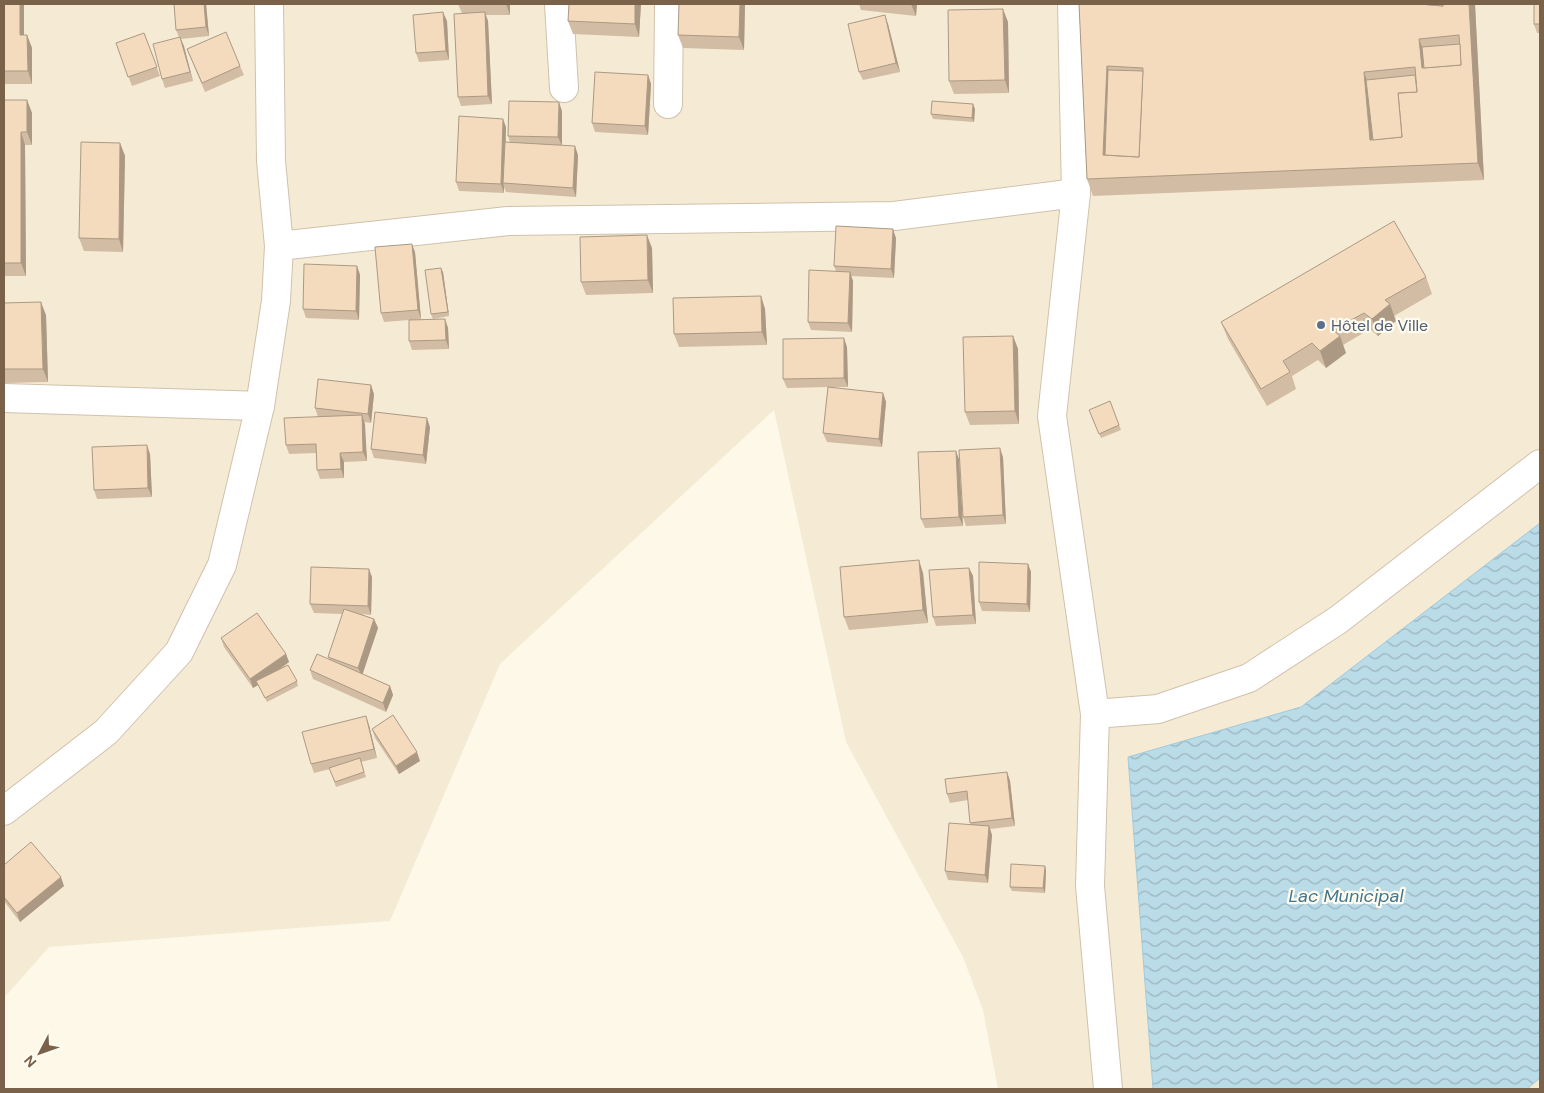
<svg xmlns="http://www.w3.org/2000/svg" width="1544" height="1093" font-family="'DM Sans',sans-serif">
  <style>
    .residential { fill: #f5ebd5 }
    .water { fill: url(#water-waves); stroke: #a0cadb }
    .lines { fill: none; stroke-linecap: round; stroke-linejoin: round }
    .minor-casing { stroke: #d0c1ac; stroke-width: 30 }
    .minor { stroke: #fff; stroke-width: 28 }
    .wall { fill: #d2bca3 }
    .shaded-wall { fill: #ab9984 }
    .building { fill: #f4dbbd; stroke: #ab9984; fill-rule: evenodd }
    .service-dot { fill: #5c6f8a; stroke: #fffbee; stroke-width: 2 }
    .labels { text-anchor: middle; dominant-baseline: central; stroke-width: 4.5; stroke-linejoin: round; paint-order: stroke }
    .service-label { font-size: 16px; fill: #4e5e75; stroke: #fffbee; text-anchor: start }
    .water-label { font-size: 18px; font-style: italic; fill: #41768d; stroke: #fffbee }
  </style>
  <defs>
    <pattern id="water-waves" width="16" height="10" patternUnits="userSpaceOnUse" patternTransform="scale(1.25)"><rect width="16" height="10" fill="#badbe8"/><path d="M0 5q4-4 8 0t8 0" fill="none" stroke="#9cb5be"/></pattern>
  </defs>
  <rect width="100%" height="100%" fill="#fdf8e7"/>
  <polygon class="residential" points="4,4 1540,4 1540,1089 998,1089 983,1010 963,957 846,742 774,410 500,664 390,921 49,947 4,998"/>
  <polygon class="water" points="1540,523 1540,1078 1527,1089 1153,1089 1128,757 1301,707"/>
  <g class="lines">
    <defs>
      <g id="minor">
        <polyline points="559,4 564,88"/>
        <polyline points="1072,4 1076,193 1052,416 1095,714 1090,886 1108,1089"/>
        <polyline points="668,104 669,4"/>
        <polyline points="279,246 508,221 894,216 1076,193"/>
        <polyline points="4,398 260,406"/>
        <polyline points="1095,714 1158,709 1249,678 1338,620 1540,464"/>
        <polyline points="4,811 106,732 179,652 222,565 260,406 276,301 279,246 271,161 269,4"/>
      </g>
    </defs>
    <use href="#minor" class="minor-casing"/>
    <use href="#minor" class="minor"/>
  </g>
  <g class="wall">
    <polygon points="4,4 24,4 24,35 27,35 32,48 32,84 4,84"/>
    <polygon points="206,4 209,36 181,39 193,81 165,88 162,79 179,37 176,30"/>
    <polygon points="458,4 510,4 510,15 485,15 488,21 492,104 461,106 458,97 462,13"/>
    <polygon points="569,4 641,4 639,37 573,34 568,21"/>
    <polygon points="745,4 744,50 683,48 678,35"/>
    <polygon points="859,4 917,4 916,16 861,10"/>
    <polygon points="1079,4 1475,4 1484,180 1093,196 1087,179"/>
    <polygon points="1540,4 1540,33 1537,33 1534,24"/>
    <polygon points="447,21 449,60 419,62 416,53"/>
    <polygon points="1008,22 1009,93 954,94 949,81"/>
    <polygon points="888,24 900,72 863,80 859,72"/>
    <polygon points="144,33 160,76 132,86 116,43"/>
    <polygon points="187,49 240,66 244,75 205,92"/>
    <polygon points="648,75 651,84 648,135 595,132 592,123"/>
    <polygon points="4,100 27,100 32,113 32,145 25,145 26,276 4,276"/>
    <polygon points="975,109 974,122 933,119 931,114"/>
    <polygon points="562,111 562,146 578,155 576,197 506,192 504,187 504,193 459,191 456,182 506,127 506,142 510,142 508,136"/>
    <polygon points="120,143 125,156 123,252 84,251 79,238"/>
    <polygon points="896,238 894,278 851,276 853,281 852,332 811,330 808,322 836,271 834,266"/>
    <polygon points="652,248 653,293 586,295 581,282"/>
    <polygon points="415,252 421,319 412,320 445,319 448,328 449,349 412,350 409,341 409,320 384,322 381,313"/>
    <polygon points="357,266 360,275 359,320 306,318 303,309"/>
    <polygon points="443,272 449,316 433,319 431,314"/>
    <polygon points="1426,277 1432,294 1394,316 1396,321 1378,336 1370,329 1343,345 1346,353 1326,368 1318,360 1292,376 1296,389 1267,406 1228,339 1221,322"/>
    <polygon points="761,296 765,309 767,345 679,347 674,334"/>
    <polygon points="4,303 46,315 48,382 4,383"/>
    <polygon points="1013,336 1018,349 1019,424 970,425 965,412"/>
    <polygon points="847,347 848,387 830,387 883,393 886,402 882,447 827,442 823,433 828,387 787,388 783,379"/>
    <polygon points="374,394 371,423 364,422 367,461 344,462 344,478 320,479 317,470 316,453 289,454 286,445 318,417 315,408"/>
    <polygon points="1110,401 1121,430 1101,438 1091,415"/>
    <polygon points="430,427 426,464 374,458 371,449"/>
    <polygon points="150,454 152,497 97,499 94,490"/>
    <polygon points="1003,457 1006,524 966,526 963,517"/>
    <polygon points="959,459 963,526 925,528 921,519"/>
    <polygon points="1028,564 1031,572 1030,612 982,611 979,602"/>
    <polygon points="969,568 973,576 976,624 936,626 933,617"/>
    <polygon points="923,573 928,623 849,630 844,617"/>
    <polygon points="372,577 371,615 361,614 374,619 378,628 362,674 390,686 393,695 386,712 313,679 310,670 329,659 328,657 343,614 314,613 310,604"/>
    <polygon points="221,638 286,654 289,662 282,668 297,681 298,686 267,702 258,685 253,688 224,647"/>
    <polygon points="369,725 377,758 361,762 366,777 336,787 330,769 314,773 311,764"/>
    <polygon points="372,729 420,761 399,774 375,738"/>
    <polygon points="1007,772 1010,781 1015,826 990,829 992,835 988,883 948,880 945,871 971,825 968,800 950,803 947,794"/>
    <polygon points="4,865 64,886 20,922 4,901"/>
    <polygon points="1045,866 1046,871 1045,893 1012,891 1010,887"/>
  </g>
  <g class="shaded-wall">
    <polygon points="20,4 24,4 24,48 20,35"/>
    <polygon points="204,4 206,4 209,36 206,27"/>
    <polygon points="506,4 510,4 510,15"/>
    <polygon points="635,4 641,4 639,37 635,24"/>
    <polygon points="740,4 745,4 744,50 739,37"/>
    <polygon points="911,4 917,4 916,16"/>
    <polygon points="1469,4 1475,4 1484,180 1478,163"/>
    <polygon points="1003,9 1008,22 1009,93 1005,80"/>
    <polygon points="443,12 447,21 449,60 446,51"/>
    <polygon points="485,12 488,21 492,104 488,96"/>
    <polygon points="885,15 888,24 900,72 896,63"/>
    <polygon points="27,35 32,48 32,84 28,71"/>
    <polygon points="180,37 184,46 193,81 190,72"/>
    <polygon points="1419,39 1425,55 1427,76 1422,68"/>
    <polygon points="1107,66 1113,83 1110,159 1103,155"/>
    <polygon points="1364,72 1370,89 1373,148 1370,140"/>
    <polygon points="648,75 651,84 648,135 645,126"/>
    <polygon points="27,100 32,113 32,145 27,132"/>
    <polygon points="559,102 562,111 562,146 558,137"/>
    <polygon points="973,104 975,109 974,122 972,118"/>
    <polygon points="503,119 506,127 504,183 503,183 504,187 504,193 501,184"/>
    <polygon points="21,132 25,145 26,276 21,263"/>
    <polygon points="120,143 125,156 123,252 119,239"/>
    <polygon points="575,146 578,155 576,197 573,188"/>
    <polygon points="893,229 896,238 894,278 891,269"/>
    <polygon points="647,235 652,248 653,293 648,280"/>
    <polygon points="412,244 415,252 421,319 418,310"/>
    <polygon points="357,266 360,275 359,320 356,311"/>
    <polygon points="441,268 443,272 449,316 448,312"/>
    <polygon points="850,272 853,281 852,332 848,323"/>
    <polygon points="761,296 765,309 767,345 762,332"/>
    <polygon points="41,302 46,315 48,382 43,369"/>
    <polygon points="1390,304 1396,321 1378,336 1372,319"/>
    <polygon points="445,319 448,328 449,349 446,340"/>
    <polygon points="1013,336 1018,349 1019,424 1015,411"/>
    <polygon points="1340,336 1346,353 1326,368 1320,351"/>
    <polygon points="844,338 847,347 848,387 844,378"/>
    <polygon points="371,385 374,394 371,423 368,414"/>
    <polygon points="883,393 886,402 882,447 879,439"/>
    <polygon points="362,415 365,424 367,461 363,452"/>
    <polygon points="427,418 430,427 426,464 423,455"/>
    <polygon points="147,445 150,454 152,497 148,488"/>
    <polygon points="1000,448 1003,457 1006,524 1003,515"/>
    <polygon points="956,451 959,459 963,526 959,517"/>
    <polygon points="340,453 344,462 344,478 341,469"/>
    <polygon points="919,560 923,573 928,623 923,610"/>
    <polygon points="1028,564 1031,572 1030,612 1027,604"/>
    <polygon points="969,568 973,576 976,624 973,615"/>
    <polygon points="369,569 372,577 371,615 368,606"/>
    <polygon points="374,619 378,628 362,676 358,668"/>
    <polygon points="286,654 289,662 258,684 256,681 258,685 253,688 250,679"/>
    <polygon points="390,686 393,695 386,712 383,703"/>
    <polygon points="366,716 369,725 377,758 374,749"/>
    <polygon points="417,752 420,761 399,774 396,766"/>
    <polygon points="1007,772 1010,781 1015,826 1012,818"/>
    <polygon points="989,826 992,835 988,883 985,875"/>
    <polygon points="1045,866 1046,871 1045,893 1043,888"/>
    <polygon points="61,877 64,886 20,922 17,913"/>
  </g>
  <g class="building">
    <polygon points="4,4 20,4 20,35 27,35 28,71 4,71"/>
    <polygon points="174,4 204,4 206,27 176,30"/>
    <polygon points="569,4 635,4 635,24 568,21"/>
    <polygon points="679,4 740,4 739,37 678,35"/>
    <path d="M1079,4h341l23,2v-2h26l9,159 -391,16zM1459,35l2,30 -39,3 -3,-29zM1107,66l36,2 -4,89 -36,-2zM1415,67l2,25 -19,1 4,44 -32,3 -6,-68z"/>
    <polygon points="1420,4 1443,4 1443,6"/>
    <rect x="1534" y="4" width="6" height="20"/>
    <polygon points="1003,9 1005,80 949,81 948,10"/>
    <polygon points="443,12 446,51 416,53 413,15"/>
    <polygon points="485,12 488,96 458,97 454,14"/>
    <polygon points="885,15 896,63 859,72 848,24"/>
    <polygon points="226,32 240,66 202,83 187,49"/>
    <polygon points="144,33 157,67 128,77 116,43"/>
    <polygon points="180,37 190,72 162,79 153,44"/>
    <polygon points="1460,44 1461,65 1424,68 1422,47"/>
    <polygon points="1108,70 1143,71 1139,157 1105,155"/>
    <polygon points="595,72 648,75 645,126 592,123"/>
    <polygon points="1415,75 1417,92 1398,93 1402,137 1373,140 1366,80"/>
    <polygon points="4,100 27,100 27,132 21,132 21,263 4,263"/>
    <polygon points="509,101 559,102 558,137 508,136"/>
    <polygon points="932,101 973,104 972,118 931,114"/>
    <polygon points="459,116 503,119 501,184 456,182"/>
    <polygon points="81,142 120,143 119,239 79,238"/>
    <polygon points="505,142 575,146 573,188 503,183"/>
    <polygon points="1394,221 1426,277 1385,300 1390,304 1372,319 1364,313 1333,330 1340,336 1320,351 1312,343 1283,361 1290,372 1261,389 1221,322"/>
    <polygon points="836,226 893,229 891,269 834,266"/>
    <polygon points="647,235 648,280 581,282 580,237"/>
    <polygon points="412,244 418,310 381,313 375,247"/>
    <polygon points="304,264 357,266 356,311 303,309"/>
    <polygon points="441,268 448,312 431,314 425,270"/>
    <polygon points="809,270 850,272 848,323 808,322"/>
    <polygon points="761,296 762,332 674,334 673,298"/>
    <polygon points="41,302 43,369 4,369 4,303"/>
    <polygon points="445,319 446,340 409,341 409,320"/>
    <polygon points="1013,336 1015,411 965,412 963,337"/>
    <polygon points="844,338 844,378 783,379 783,339"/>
    <polygon points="318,379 371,385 368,414 315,408"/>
    <polygon points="828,387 883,393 879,439 823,433"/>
    <polygon points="1110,401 1119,425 1099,434 1089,410"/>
    <polygon points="375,412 427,418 423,455 371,449"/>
    <polygon points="362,415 363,452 340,453 341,469 317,470 316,444 286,445 284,418"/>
    <polygon points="147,445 148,488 94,490 92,447"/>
    <polygon points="1000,448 1003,515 963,517 959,450"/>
    <polygon points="956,451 959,517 921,519 918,452"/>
    <polygon points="919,560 923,610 844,617 840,567"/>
    <polygon points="979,562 1028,564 1027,604 979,602"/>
    <polygon points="311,567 369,569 368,606 310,604"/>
    <polygon points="969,568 973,615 933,617 929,570"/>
    <polygon points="344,609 374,619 358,668 328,657"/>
    <polygon points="257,613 286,654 250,679 221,638"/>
    <polygon points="317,654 390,686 383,703 310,670"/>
    <polygon points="288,665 297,681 265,698 256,681"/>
    <polygon points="393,715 417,752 396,766 372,729"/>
    <polygon points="366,716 374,749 311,764 302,732"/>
    <polygon points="360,758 364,772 335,782 329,768"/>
    <polygon points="1007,772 1012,818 970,823 967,791 947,794 945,779"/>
    <polygon points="949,823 989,826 985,875 945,871"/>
    <polygon points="31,842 61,877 17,913 4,897 4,865"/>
    <polygon points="1011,864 1045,866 1043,888 1010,887"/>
  </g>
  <circle class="service-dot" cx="1321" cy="325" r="5"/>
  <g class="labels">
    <g class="service-label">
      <text x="1331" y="325">Hôtel de Ville</text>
    </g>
    <g class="water-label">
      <text x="1346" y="896">Lac Municipal</text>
    </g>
  </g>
  <rect width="1544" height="1093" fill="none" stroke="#79614a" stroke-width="10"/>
  <g transform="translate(40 1053) rotate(229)" stroke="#fffbee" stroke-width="4" paint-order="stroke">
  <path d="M0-4L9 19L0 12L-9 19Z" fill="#79614a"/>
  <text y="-8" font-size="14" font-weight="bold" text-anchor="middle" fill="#79614a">N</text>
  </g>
</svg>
